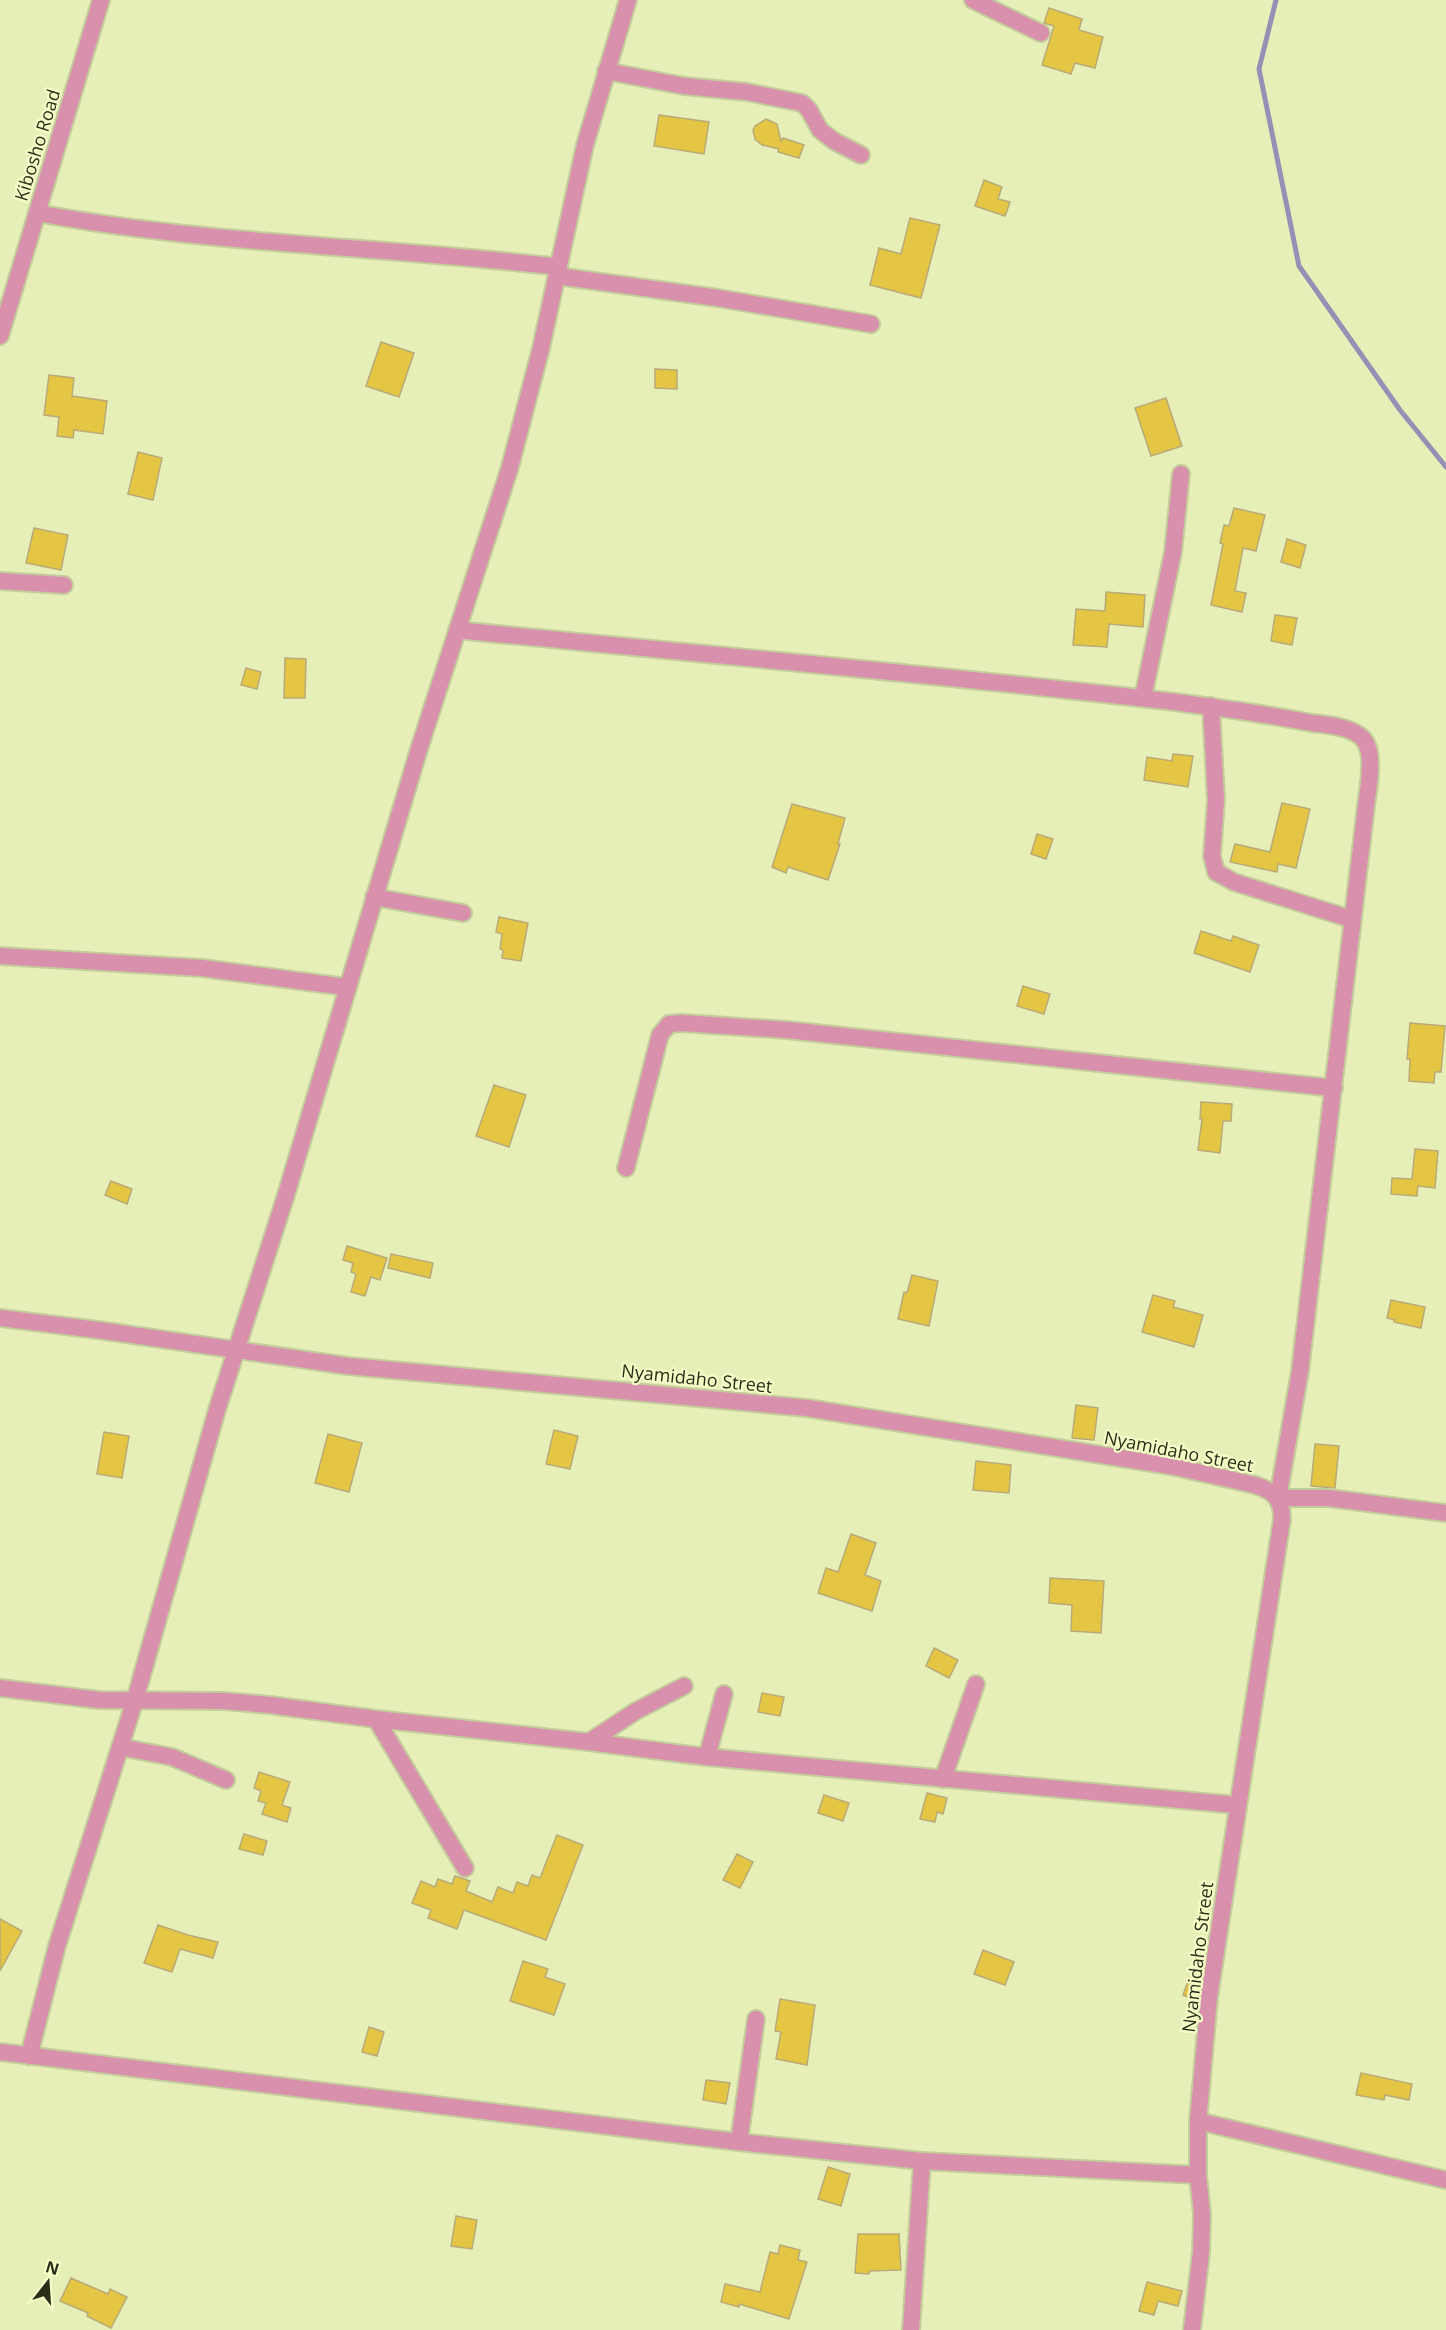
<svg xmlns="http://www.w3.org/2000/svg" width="1446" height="2330" font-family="'Open Sans',sans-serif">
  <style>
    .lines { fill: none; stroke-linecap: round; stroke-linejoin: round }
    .stream { stroke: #988fb5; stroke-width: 5 }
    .building { fill: #e5c544; stroke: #b9ab77; stroke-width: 1.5 }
    .minor-casing { stroke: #c5cc9c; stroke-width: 20 }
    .tertiary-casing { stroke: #c5cc9c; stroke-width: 20 }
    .minor { stroke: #d890ac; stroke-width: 16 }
    .tertiary { stroke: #d890ac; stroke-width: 16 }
    .labels { text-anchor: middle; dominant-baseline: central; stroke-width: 4.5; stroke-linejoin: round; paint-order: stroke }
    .street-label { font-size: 18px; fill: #2b2d19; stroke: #f5fdc6 }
  </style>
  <rect width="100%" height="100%" fill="#e7efb9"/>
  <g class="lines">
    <polyline class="stream" points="1276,0 1259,69 1299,266 1400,410 1446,467"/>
  </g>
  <g class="building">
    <polygon points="1049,8 1082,19 1079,30 1103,37 1095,68 1075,63 1071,74 1042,65 1054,26 1044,23"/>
    <polygon points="659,115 709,122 704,154 654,146"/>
    <polygon points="766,119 777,124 781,141 783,138 804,145 799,158 778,152 779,149 762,145 755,139 753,130 755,126"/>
    <polygon points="984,180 1002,187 998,199 1010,202 1005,216 975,206"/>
    <polygon points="910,218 940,225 921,298 870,285 879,248 901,254"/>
    <polygon points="381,342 414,353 399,397 366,386"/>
    <polygon points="655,369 677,370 677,389 655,388"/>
    <polygon points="49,375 74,378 72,396 107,401 103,434 74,430 73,438 57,436 59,417 44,415"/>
    <polygon points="1166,398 1182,446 1151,456 1135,408"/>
    <polygon points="138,452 162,458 153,500 128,494"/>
    <polygon points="1234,508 1265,515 1256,551 1243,548 1235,591 1246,593 1242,612 1211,605 1223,544 1220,543 1224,525 1229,526"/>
    <polygon points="34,528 68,535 61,570 26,563"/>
    <polygon points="1287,539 1306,545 1300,568 1281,562"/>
    <polygon points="1106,592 1145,595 1143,627 1109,624 1107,647 1073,645 1076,609 1105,611"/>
    <polygon points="1275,615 1297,618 1292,645 1271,641"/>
    <polygon points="285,658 306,659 305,698 284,698"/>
    <polygon points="246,668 261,672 257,689 241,685"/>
    <polygon points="1173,754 1193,756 1188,787 1144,780 1147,757 1172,761"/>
    <polygon points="1282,803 1310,809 1296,868 1278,864 1277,872 1230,862 1235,844 1270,852"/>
    <polygon points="792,804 845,818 838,844 840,844 828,880 788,867 786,873 772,867"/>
    <polygon points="1037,834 1053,839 1046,859 1031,854"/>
    <polygon points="499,917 528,923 521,961 502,958 503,950 500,949 502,934 496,932"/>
    <polygon points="1201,931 1231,941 1233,936 1259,945 1250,972 1194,953"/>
    <polygon points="1023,986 1050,994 1044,1014 1017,1006"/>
    <polygon points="1410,1023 1445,1026 1441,1072 1435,1072 1434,1083 1409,1081 1410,1059 1407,1059"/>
    <polygon points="494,1085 526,1095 509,1147 476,1136"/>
    <polygon points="1201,1102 1232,1104 1231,1121 1223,1121 1220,1153 1198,1150 1202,1119 1200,1119"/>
    <polygon points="1415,1149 1438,1151 1435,1188 1418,1186 1417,1196 1391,1194 1392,1178 1412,1179"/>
    <polygon points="111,1181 132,1189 127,1204 105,1195"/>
    <polygon points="347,1246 387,1258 380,1280 371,1277 365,1296 351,1292 356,1274 351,1272 353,1263 343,1260"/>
    <polygon points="391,1254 433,1263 430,1278 388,1268"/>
    <polygon points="912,1275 938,1281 929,1326 898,1319 904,1292 907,1293"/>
    <polygon points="1153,1295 1175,1301 1173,1307 1203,1315 1194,1347 1142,1332"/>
    <polygon points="1391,1300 1425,1307 1421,1328 1394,1322 1395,1320 1387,1318"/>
    <polygon points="1076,1405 1098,1408 1094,1440 1072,1438"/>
    <polygon points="554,1430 578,1436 570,1469 546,1464"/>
    <polygon points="104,1432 129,1436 122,1478 97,1474"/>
    <polygon points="328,1434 362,1443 349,1492 315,1483"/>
    <polygon points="1315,1444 1339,1446 1335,1488 1311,1486"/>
    <polygon points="976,1461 1011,1465 1009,1493 973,1490"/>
    <polygon points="851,1534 876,1543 865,1575 881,1581 872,1611 818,1593 826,1568 838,1572"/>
    <polygon points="1050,1578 1104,1581 1101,1633 1071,1631 1072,1605 1049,1603"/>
    <polygon points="934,1648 958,1660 949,1678 926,1666"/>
    <polygon points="762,1693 784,1697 780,1716 758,1712"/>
    <polygon points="259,1772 290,1782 282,1805 291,1808 287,1822 262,1814 266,1803 258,1801 261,1791 254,1788"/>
    <polygon points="927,1793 947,1798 943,1814 937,1812 935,1822 920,1819"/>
    <polygon points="824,1795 849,1803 843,1821 818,1813"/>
    <polygon points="244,1834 267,1841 263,1855 239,1849"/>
    <polygon points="557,1835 583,1845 546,1940 464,1910 457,1929 428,1918 431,1910 412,1903 421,1881 435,1887 438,1879 452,1884 455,1876 470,1881 466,1891 492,1902 498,1887 513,1893 517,1882 528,1886 532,1875 540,1878"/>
    <polygon points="737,1854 753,1862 740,1888 723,1880"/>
    <polygon points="0,1919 22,1931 0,1971"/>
    <polygon points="158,1925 188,1935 218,1942 213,1958 180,1949 172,1972 144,1963"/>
    <polygon points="983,1950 1014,1962 1005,1985 974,1974"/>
    <polygon points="523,1961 548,1969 545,1977 565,1984 554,2015 510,2001"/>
    <polygon points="1189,1978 1201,1982 1197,2001 1183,1995"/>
    <polygon points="780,1999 815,2005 807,2065 776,2059 781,2032 775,2031"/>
    <polygon points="369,2027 384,2032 377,2056 362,2052"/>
    <polygon points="1361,2073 1412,2084 1409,2100 1385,2095 1384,2100 1356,2095"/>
    <polygon points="706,2080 730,2083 726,2104 703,2100"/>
    <polygon points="828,2167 850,2174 841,2206 818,2199"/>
    <polygon points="456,2216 477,2220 472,2249 451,2246"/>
    <polygon points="858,2234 899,2234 901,2270 870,2271 869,2274 855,2273"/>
    <polygon points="780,2245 800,2250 798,2260 807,2262 789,2319 739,2304 739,2307 721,2302 725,2284 760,2292 770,2252 778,2254"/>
    <polygon points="71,2278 108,2294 110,2289 127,2297 111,2328 87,2316 88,2313 60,2301"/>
    <polygon points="1147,2282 1182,2291 1178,2306 1158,2301 1154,2315 1139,2311"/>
  </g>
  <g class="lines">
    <defs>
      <g id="minor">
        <polyline points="973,0 1041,33"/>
        <polyline points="606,71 684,86 747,92 802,103 809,110 820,130 834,141 861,155"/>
        <path d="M37,213c173,32 348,33 522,54"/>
        <polyline points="557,276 718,298 871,324"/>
        <polyline points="0,581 64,585"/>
        <path d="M457,630c239,24 479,44 718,72 46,6 92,12 137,21 15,2 35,3 48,13 17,12 8,52 6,70l-66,565 -22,127h51l117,15"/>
        <polyline points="1143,698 1173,552 1181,474"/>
        <polyline points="1211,706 1216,800 1212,856 1216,872 1234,882 1351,919"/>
        <polyline points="374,897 463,913"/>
        <polyline points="0,956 202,968 346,987"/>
        <polyline points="626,1168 660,1035 669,1024 682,1023 787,1030 1334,1088"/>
        <path d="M0,1318l98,12 250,36 459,42 364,58 84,19c19,6 27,14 27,34l-73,478 -11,124v54l4,39 -1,38 -9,78"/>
        <polyline points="0,1688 99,1700 224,1701 270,1705 376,1719 589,1742 707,1757 1237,1805"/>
        <polyline points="376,1719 465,1868"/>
        <polyline points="589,1742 636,1711 684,1686"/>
        <polyline points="120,1747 172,1757 226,1780"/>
        <polyline points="707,1757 724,1694"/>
        <polyline points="943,1779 976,1684"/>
        <polyline points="0,2052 739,2142 922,2161 1198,2175"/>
        <polyline points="29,2056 57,1946 135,1700 217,1410 286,1195 419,749 510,467 541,348 585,145 628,0"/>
        <polyline points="1198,2121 1446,2180"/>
        <polyline points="739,2142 756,2019"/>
        <polyline points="911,2330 922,2161"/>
      </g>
      <polyline id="tertiary" points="0,336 101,0"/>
    </defs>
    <use href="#minor" class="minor-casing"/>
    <use href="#tertiary" class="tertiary-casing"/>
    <use href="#minor" class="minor"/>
    <use href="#tertiary" class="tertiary"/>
  </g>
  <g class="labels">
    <g class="street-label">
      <text transform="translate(37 145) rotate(-73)">Kibosho Road</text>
      <text transform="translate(697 1378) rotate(6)">Nyamidaho Street</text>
      <text transform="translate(1179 1451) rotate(11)">Nyamidaho Street</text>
      <text transform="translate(1197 1957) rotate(-83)">Nyamidaho Street</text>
    </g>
  </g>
  <g transform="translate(48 2282) rotate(17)" stroke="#f5fdc6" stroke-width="4.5" paint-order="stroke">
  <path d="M0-4.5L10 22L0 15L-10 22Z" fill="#2b2d19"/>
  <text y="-9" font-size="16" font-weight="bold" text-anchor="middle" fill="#2b2d19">N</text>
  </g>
</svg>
